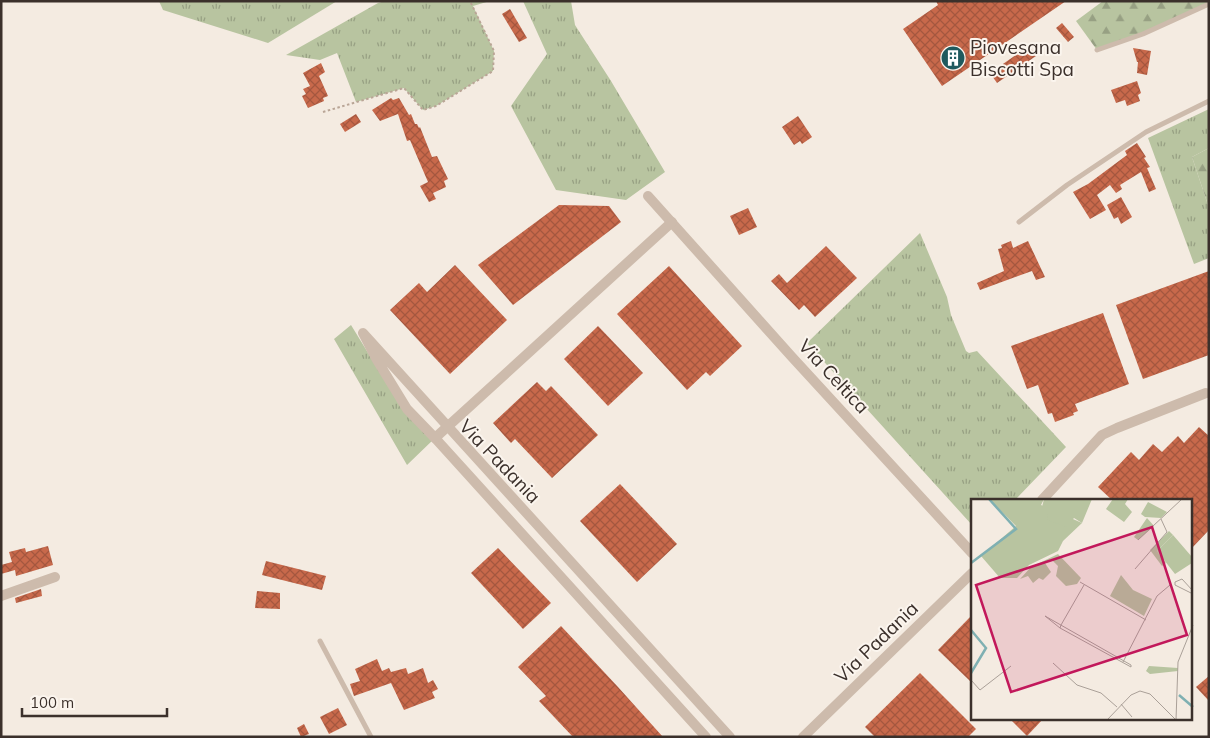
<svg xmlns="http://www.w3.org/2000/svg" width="1210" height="738" font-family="Mulish,sans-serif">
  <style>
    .grass { fill: url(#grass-tufts) }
    .forest { fill: url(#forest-firs) }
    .building { fill: url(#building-cross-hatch) }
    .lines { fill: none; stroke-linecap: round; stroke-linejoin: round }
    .path { stroke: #b9a596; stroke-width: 2; stroke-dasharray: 2.5 2.5; stroke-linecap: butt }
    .lane { stroke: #cdbbac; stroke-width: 5 }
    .street { stroke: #cdbbac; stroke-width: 10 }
    .labels { text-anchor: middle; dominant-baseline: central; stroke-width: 4; stroke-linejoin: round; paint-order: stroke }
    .poi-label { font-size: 19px; fill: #3b302b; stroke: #fbf5ee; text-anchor: start }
    .street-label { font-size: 19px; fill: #3b302b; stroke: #fbf5ee }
    .inset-river { fill: none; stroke: #7fb0b2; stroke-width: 2.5 }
    .inset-road { fill: none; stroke: #aaa098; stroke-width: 1 }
    .view { fill: #c2185b; fill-opacity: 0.15; stroke: #c2185b; stroke-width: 2.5 }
    .inset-edge { fill: none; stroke: #3b302b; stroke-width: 2.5 }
  </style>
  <defs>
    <pattern id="grass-tufts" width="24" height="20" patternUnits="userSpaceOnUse" patternTransform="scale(1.25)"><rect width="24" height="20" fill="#b8c4a0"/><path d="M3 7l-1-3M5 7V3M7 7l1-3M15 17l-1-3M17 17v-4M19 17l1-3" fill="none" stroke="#97a083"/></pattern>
    <pattern id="forest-firs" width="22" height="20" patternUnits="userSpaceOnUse" patternTransform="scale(1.25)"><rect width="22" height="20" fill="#b8c4a0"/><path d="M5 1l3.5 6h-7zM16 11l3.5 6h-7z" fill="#97a083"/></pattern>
    <pattern id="building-cross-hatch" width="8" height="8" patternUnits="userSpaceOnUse" patternTransform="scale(1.25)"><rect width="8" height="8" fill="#c8694b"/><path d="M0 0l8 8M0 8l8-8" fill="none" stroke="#a4573f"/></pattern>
  </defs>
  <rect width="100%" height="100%" fill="#f4ebe1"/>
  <g class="grass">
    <polygon points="159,1 337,1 268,43 163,10"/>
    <polygon points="385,1 490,1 473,6 494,51 493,71 436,106 423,110 404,88 356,102 337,53 320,60 286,55 378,3"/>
    <polygon points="523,1 571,1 575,25 611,81 665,172 626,200 556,190 511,106 547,54"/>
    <polygon points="1209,109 1209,148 1192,157 1209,208 1209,258 1194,264 1148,138"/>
    <polygon points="920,233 947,297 951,315 966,351 969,353 977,351 1066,447 1015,500 972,500 972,525 807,343"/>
    <polygon points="351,325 400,405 435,438 407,465 334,339"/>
  </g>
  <g class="forest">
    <polygon points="1103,1 1209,1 1209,4 1143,34 1097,50 1076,21"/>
    <polygon points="1209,148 1209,208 1192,157"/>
  </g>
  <g class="building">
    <polygon points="936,1 1066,1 942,86 903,29 938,5"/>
    <polygon points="510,9 527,38 519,42 502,14"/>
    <polygon points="1062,23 1074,37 1068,42 1056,28"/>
    <polygon points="1029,46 1036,56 997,83 990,73"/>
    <polygon points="1133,48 1151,51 1147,75 1137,73 1138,62 1137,62"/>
    <polygon points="321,63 325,72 319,76 328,96 323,98 324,101 308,108 302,96 306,94 303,89 310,86 303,73"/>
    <polygon points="1137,81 1141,93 1138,95 1140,101 1127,106 1125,100 1116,103 1111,90"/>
    <polygon points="391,98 393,100 399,98 409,115 411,114 415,124 417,124 419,128 420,127 432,157 437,156 448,179 444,181 446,187 433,193 436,199 429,202 420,186 428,182 410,140 407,141 398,114 380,121 372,110"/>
    <polygon points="356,114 361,122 345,132 340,124"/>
    <polygon points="798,116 812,137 802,144 800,141 794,145 782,127"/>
    <polygon points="1137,143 1146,157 1144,158 1150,167 1147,168 1156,189 1149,192 1141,172 1120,185 1122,189 1116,193 1110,185 1097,195 1106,210 1090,219 1073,192 1088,184 1127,155 1125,151"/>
    <polygon points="1121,197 1132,217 1121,224 1118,217 1114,219 1107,205"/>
    <polygon points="559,205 609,206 621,222 513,305 478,265"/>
    <polygon points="748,208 757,227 739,235 730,216"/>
    <polygon points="1011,241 1013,248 1028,241 1045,277 1036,280 1032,271 980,290 977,283 1004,271 998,249 1002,248 1001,245"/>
    <polygon points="826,246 857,278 815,317 804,305 799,310 771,281 779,274 787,283"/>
    <polygon points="455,265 507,320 450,374 390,310 419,283 427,292"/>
    <polygon points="669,266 742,346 710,376 706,372 687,390 617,314"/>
    <polygon points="1209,271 1209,355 1143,379 1116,305"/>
    <polygon points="1103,313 1129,384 1075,404 1078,411 1073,413 1074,415 1055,422 1052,413 1048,414 1038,385 1027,389 1011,346"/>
    <polygon points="598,326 643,373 608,406 564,359"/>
    <polygon points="537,382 546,391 551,386 598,435 552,478 515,439 511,443 493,423"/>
    <polygon points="1199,427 1209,436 1209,530 1191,549 1191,500 1112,500 1098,487 1131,452 1139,460 1153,444 1162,452 1178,436 1184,443"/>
    <polygon points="620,484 677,544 637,582 580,521"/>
    <polygon points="48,546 53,565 16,576 15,570 1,574 1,565 12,562 9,552 25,548 26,552"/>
    <polygon points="498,548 551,603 523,629 471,573"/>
    <polygon points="266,561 326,576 322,590 262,575"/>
    <polygon points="41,589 42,596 16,603 15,598"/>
    <polygon points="257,591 280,593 280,609 255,608"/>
    <polygon points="972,615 972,683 938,650"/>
    <polygon points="561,626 618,687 663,737 573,737 539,701 546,696 518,667"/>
    <polygon points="377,659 382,671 389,668 391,672 406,668 408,674 423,668 428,683 433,680 438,689 432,692 435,698 404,710 391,683 354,696 350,684 360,681 355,669"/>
    <polygon points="920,673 976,729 968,737 875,737 865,727"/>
    <polygon points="1209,676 1209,701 1196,687"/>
    <polygon points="338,708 347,725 329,734 320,717"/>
    <polygon points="1010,719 1043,719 1027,736"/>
    <polygon points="304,724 309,734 301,737 297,728"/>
  </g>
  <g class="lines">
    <polyline class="path" points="323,112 404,88 423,110 436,106 493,71 494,51 470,1"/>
    <g class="lane">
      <polyline points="1097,50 1143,34 1209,4"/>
      <polyline points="1019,222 1067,185 1146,132 1209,101"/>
      <polyline points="320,641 371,737"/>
    </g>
    <g class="street">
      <polyline points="648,196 792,357 972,553"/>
      <polyline points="672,222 435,438 706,737"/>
      <polyline points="435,438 407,409 377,360 363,333 730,737"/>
      <polyline points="1042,500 1102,435 1117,428 1206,393"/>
      <polyline points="1,596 55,577"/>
      <polyline points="803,737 972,573"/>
    </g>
  </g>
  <defs>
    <symbol id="building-disc" viewBox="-11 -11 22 22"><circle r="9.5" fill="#1f5a5e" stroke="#fbf5ee"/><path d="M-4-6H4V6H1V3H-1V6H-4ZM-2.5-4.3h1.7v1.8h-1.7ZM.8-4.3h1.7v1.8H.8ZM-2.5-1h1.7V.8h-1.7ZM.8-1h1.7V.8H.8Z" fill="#fff"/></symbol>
  </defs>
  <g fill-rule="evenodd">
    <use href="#building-disc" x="939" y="44" width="28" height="28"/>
  </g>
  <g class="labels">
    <g class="poi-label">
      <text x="970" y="47">Piovesana<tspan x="970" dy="22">Biscotti Spa</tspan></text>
    </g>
    <g class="street-label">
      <text transform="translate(834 376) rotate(47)">Via Celtica</text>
      <text transform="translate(500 461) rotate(46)">Via Padania</text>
      <text transform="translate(876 642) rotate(-44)">Via Padania</text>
    </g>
  </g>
  <g transform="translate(971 499)">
    <rect width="221" height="221" fill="#f4ebe1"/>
    <path d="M18,0h55l-3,6 41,18 -19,18 -5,10 -29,14 -12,13h-17l-19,-22 35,-30zM177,3l19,10 -6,6 -16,-1 -4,-3zM198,32l4,4 -16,16 9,12 -4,3 -12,-16zM87,55l23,24 -4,6 -11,2 -10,-10 2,-10 -7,-7 -6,4 6,9 -8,8 -4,-2 -6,5 -5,-7 -8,3 11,-12zM150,76l12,15 19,9 -8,17 -34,-20z" fill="#b8c4a0"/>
    <path d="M73,0h48l-10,24 -8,-5 -8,9 -18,-7 -1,-6 -6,-3zM142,0h15l-3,5 7,8 -8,10 -18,-13zM176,19l7,8 -16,14 -4,-3zM202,36l19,22v6l-17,11 -18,-23zM178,167l29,2v3l-28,3 -4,-3z" fill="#b8c4a0"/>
    <path class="inset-river" d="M0,64l45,-34 -27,-30M0,131l15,18 -15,25M208,196l14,12"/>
    <path class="inset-road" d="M167,41l44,-41M164,70l32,-37 -6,-13M109,83l66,38M222,92l-11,-12 -7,3v3l18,9M90,126l23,-40M89,129l-15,-12 86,49v2l-71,-39 1,-3M152,163l34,-66 13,-11M82,164l24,22 24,8 16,14M0,181l9,10 31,-24M150,205l11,13M136,221l24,-25 9,-4 10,3 25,25M205,221l2,-58 15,-37"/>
    <path class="view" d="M181,28l35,108 -176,57 -35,-107z"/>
    <rect width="221" height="221" class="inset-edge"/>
  </g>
  <rect width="1210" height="738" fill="none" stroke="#3b302b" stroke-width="5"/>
  <path d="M22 708v8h145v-8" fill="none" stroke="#3b302b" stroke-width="2.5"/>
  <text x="30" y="708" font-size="15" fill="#3b302b" stroke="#fbf5ee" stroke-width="4" paint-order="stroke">100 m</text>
</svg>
